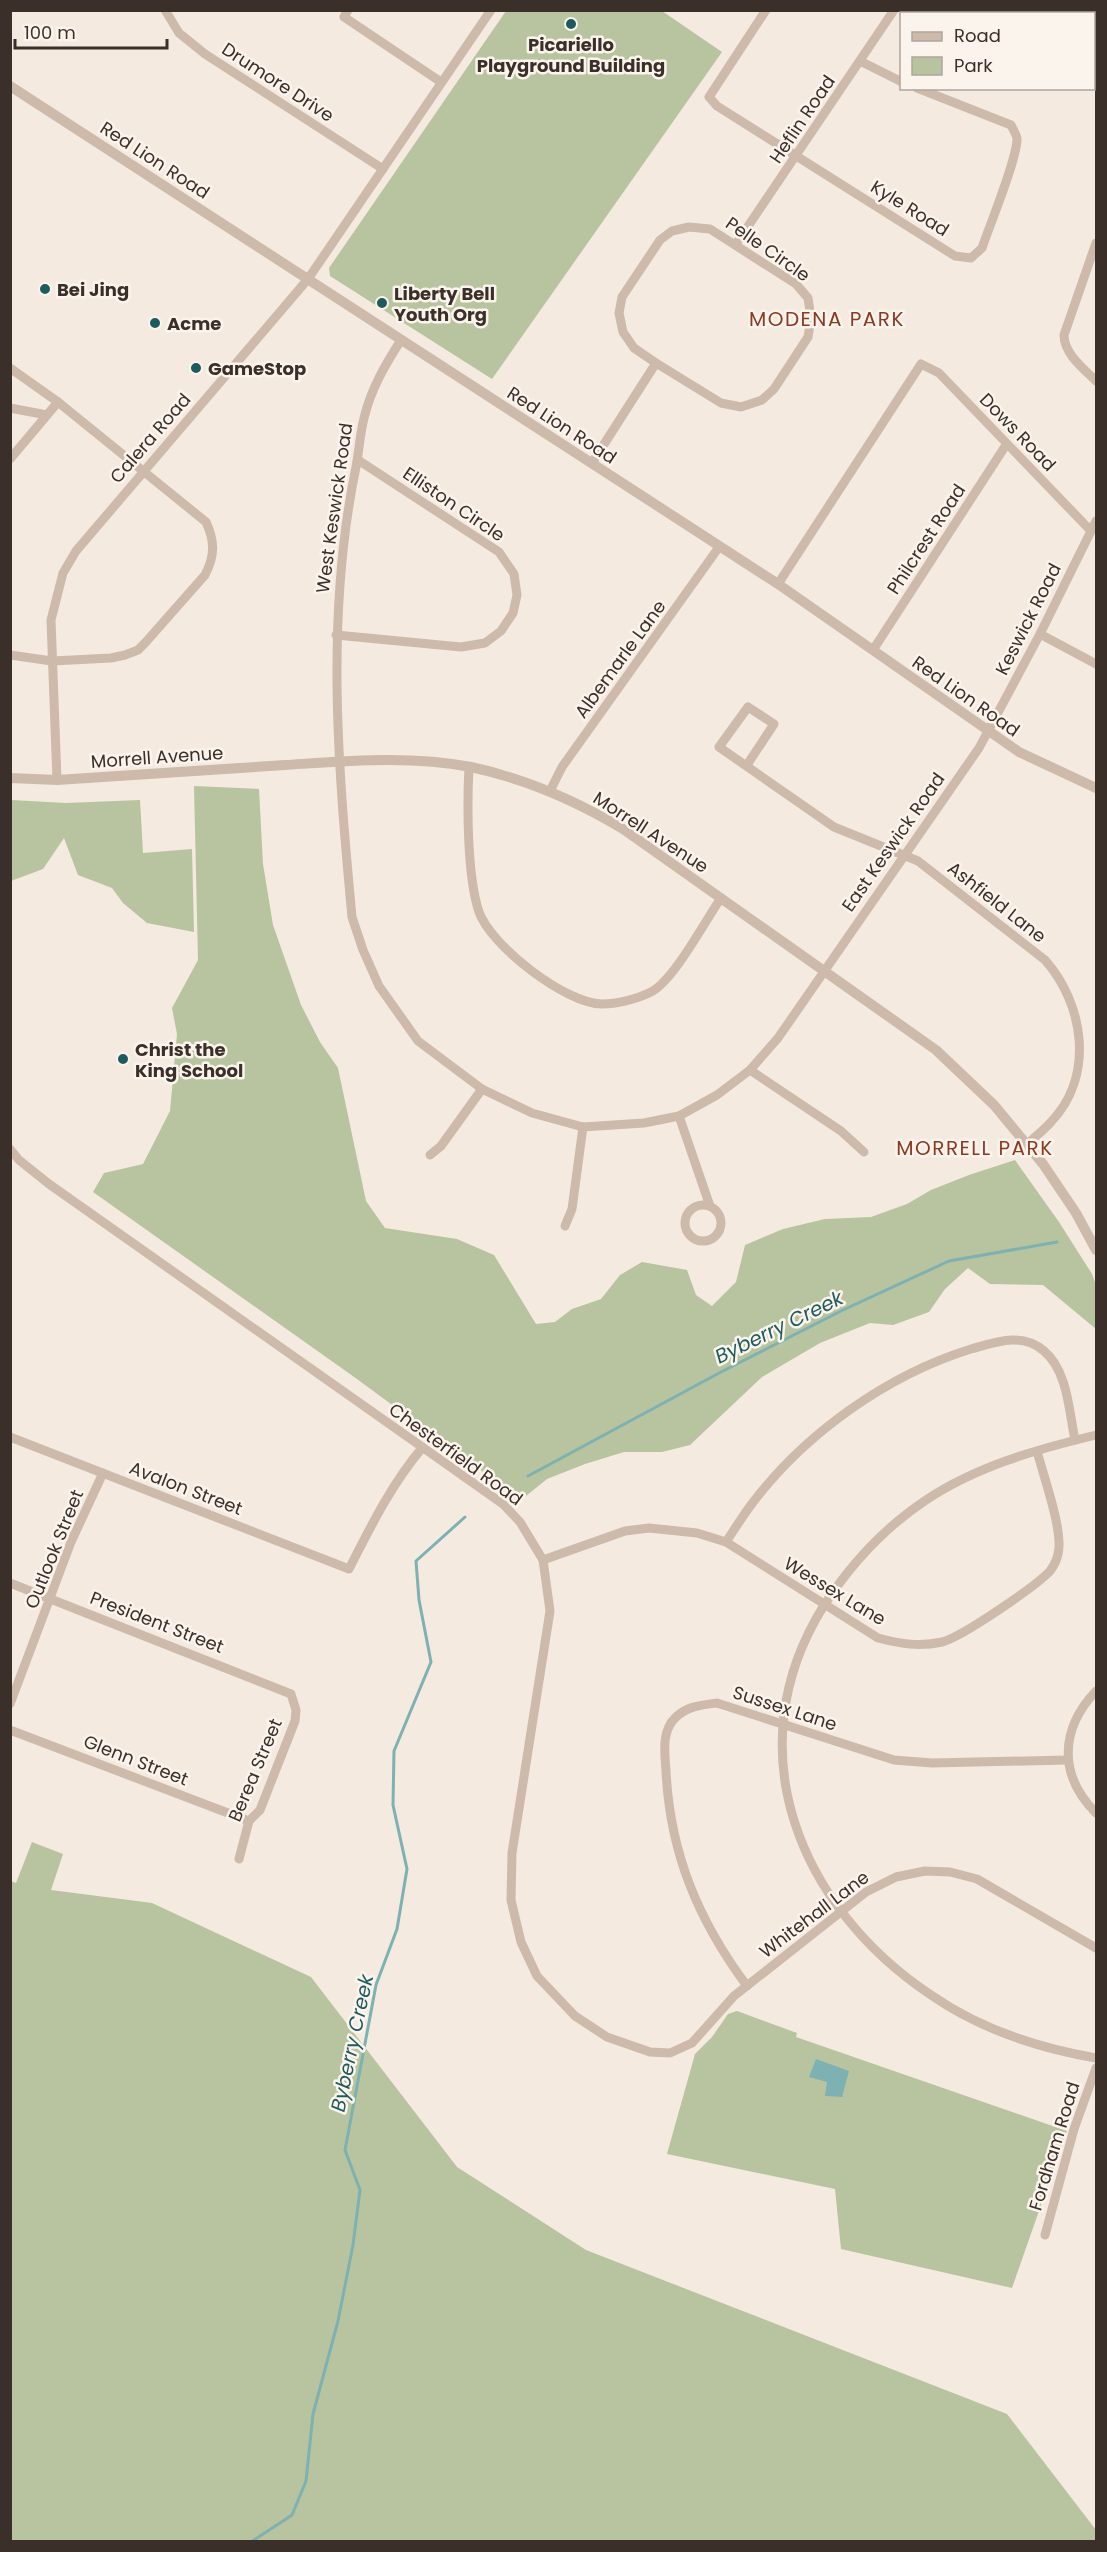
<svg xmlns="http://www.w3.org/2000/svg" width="1107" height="2552" font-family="Poppins,sans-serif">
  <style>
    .green { fill: #b8c49f }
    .water { fill: #7eb1b2 }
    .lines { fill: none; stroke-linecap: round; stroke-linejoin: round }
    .stream { stroke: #7eb1b2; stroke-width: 3 }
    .minor { stroke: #cdbaab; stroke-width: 9 }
    .tertiary { stroke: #cdbaab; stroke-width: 10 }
    .poi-dot { fill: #1e5b5e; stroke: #fbf4ed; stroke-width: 2 }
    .labels { text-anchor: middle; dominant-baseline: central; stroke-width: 5; stroke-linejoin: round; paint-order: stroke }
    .poi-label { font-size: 18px; font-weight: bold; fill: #3b2f2a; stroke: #fbf4ed; text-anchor: start }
    .street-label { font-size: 18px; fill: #3b2f2a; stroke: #fbf4ed }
    .neighbourhood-label { font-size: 20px; letter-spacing: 1.5px; fill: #8d3820; stroke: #fbf4ed }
    .water-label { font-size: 20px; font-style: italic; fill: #1e5b5e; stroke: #fbf4ed }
  </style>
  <rect width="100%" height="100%" fill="#f4eae0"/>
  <g class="green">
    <polygon points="506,11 662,11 722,52 492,379 330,276 329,268"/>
    <polygon points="194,786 259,789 263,864 273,925 301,1005 320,1042 338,1068 366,1201 385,1228 457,1239 494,1255 536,1324 555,1322 572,1309 601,1299 620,1275 642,1262 687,1270 696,1295 712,1306 736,1282 745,1245 783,1229 825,1219 871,1217 907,1204 931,1190 969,1175 1015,1160 1059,1222 1092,1274 1096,1285 1096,1329 1043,1285 990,1284 968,1268 945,1289 929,1312 893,1325 870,1323 820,1343 762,1377 690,1445 662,1452 624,1452 585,1464 547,1479 521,1500 357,1379 93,1192 104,1173 143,1164 170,1111 177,1034 172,1008 198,960"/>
    <polygon points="11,800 66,803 140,800 143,853 192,849 194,932 147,923 123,903 112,888 78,875 64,838 43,869 11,881"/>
    <polygon points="32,1842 63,1854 51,1890 152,1903 311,1977 457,2167 586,2250 1007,2414 1096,2530 1096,2541 11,2541 10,1881 16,1883"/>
    <polygon points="737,2011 797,2033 796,2037 1067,2131 1012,2288 841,2249 835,2189 667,2154 695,2054 712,2037 728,2014"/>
  </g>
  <polygon class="water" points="816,2059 849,2071 842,2097 825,2096 827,2082 809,2077"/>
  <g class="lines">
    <g class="stream">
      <polyline points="528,1476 721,1372 843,1310 949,1261 1057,1242"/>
      <polyline points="251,2542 292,2515 306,2481 313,2414 338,2321 353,2245 360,2190 345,2150 376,1985 397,1929 407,1869 393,1805 394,1751 431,1662 419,1600 416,1561 465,1517"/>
    </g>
    <g class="minor">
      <polyline points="165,10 179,33 205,54 383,169"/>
      <polyline points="348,10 344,17 441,82"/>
      <path d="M766,10l-57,87 8,9 238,150 16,2 11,-10c7,-21 36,-91 35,-110 -1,-4 -4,-9 -6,-13l-94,-37"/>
      <polyline points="1048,10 1063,14"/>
      <polyline points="1094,17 1096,18"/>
      <polyline points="860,61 902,82"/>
      <polygon points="689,227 710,229 796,284 808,298 811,318 808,337 774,389 762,400 741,407 721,403 656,363 634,348 623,332 619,313 622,297 660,240 672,231"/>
      <path d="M1096,243l-32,92c0,19 20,34 32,46"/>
      <polyline points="736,244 894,10"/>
      <path d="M401,340c-16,25 -30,49 -37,78 -4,16 -5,33 -8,49 -31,149 -18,300 -4,450l11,33 16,36 39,55 64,48 50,24 51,14 61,-4 35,-7 38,-21 33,-25 28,-32 201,-290 61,-114 56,-113"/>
      <path d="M10,368l48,34 148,120c9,19 9,34 -1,53l-60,68 -7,7 -13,5 -14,3 -59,3 -42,-6"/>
      <polyline points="10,408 47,415"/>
      <polyline points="10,459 58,402"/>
      <polyline points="592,463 656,363"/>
      <polyline points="778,584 921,364 939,373 1091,531"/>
      <polyline points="1040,634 1096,664"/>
      <polyline points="336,635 461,647 485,643 501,631 513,613 517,595 514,574 499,552 358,460"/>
      <polyline points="873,650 1006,445"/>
      <path d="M747,765l27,-41 -26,-17 -29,40 115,80 84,34 127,99c39,44 50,116 6,162 -7,8 -16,15 -24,22"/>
      <path d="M469,767c-2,38 -2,109 10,145 12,34 87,92 123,92 15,0 35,-5 49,-12 23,-12 54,-71 70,-94"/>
      <polyline points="57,780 51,620 63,573 76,551 308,279 491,10"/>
      <polyline points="550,791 562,767 719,547"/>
      <polyline points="750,1070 841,1131 864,1152"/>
      <polyline points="679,1116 710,1206"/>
      <polyline points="10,1149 19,1160 49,1184 503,1504 520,1522 543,1560 550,1611 512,1853 511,1900 521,1942 537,1976 575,2016 607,2037 650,2052 670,2053 692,2043 734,1996 866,1892 896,1877 925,1871 950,1872 977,1879 1096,1948"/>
      <polyline points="430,1155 441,1146 482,1089"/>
      <circle cx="703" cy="1223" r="18"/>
      <polyline points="565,1226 572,1209 583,1127"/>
      <path d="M1096,1435c-58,14 -119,31 -170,65 -42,28 -76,65 -103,107 -89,143 -23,301 108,388 49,34 107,53 165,63"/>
      <path d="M10,1437l339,132c22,-43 42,-84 73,-121"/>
      <path d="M726,1542c8,-12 16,-25 25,-37 53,-71 136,-130 220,-156 25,-7 51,-17 73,2 24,20 25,61 31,89"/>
      <path d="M543,1560l82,-29 24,-3 48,5 29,9 152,96c23,6 42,9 64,4 20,-5 94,-56 108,-71 3,-4 7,-12 8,-17 6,-22 -15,-79 -21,-103"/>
      <polyline points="10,1583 291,1694 296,1710 295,1721 260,1810 249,1821 239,1859"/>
      <path d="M1096,1691c-36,38 -38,84 0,122"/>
      <polyline points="10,1704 71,1542 103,1473"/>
      <polyline points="10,1730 249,1821"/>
      <path d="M747,1986c-49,-66 -77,-133 -81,-215 -1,-17 -5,-39 9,-53 12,-12 26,-13 42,-15l177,57 38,3 136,-3"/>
      <polyline points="1045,2235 1074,2129 1096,2068"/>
    </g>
    <g class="tertiary">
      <polyline points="10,86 778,584 1019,752 1096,788"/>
      <path d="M10,778l47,2c76,-5 152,-10 228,-15 61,-4 125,-10 186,2 55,12 104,33 152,62l313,221 58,55 49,59 33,49 20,37"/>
    </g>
  </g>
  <g class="poi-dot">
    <circle cx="571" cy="24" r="6"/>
    <circle cx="45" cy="289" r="6"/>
    <circle cx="382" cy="303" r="6"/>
    <circle cx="155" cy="323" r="6"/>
    <circle cx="196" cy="368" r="6"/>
    <circle cx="123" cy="1059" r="6"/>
  </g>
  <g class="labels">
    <g class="poi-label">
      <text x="571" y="44" text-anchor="middle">Picariello<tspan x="571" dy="21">Playground Building</tspan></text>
      <text x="57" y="289">Bei Jing</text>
      <text x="394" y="293">Liberty Bell<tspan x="394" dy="21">Youth Org</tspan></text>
      <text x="167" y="323">Acme</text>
      <text x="208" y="368">GameStop</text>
      <text x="135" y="1049">Christ the<tspan x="135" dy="21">King School</tspan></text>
    </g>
    <g class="street-label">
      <text transform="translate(278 82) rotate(33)">Drumore Drive</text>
      <text transform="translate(802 119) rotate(-56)">Heflin Road</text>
      <text transform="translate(155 160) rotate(33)">Red Lion Road</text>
      <text transform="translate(910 208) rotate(32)">Kyle Road</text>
      <text transform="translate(768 249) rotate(35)">Pelle Circle</text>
      <text transform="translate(562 425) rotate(33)">Red Lion Road</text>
      <text transform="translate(1018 432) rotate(46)">Dows Road</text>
      <text transform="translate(150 438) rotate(-49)">Calera Road</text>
      <text transform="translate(454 504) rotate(34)">Elliston Circle</text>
      <text transform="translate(334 508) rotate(-82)">West Keswick Road</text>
      <text transform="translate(926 539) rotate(-57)">Philcrest Road</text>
      <text transform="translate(1028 619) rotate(-63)">Keswick Road</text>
      <text transform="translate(620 659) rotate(-54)">Albemarle Lane</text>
      <text transform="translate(966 696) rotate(35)">Red Lion Road</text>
      <text transform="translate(157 757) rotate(-4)">Morrell Avenue</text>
      <text transform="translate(651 832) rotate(33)">Morrell Avenue</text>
      <text transform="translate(893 842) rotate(-55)">East Keswick Road</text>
      <text transform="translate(997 902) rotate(38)">Ashfield Lane</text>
      <text transform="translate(456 1454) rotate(36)">Chesterfield Road</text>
      <text transform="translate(186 1488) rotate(21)">Avalon Street</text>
      <text transform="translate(54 1549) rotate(-68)">Outlook Street</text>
      <text transform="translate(835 1591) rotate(31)">Wessex Lane</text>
      <text transform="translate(157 1622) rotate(21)">President Street</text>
      <text transform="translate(785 1708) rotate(18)">Sussex Lane</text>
      <text transform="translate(136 1760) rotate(21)">Glenn Street</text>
      <text transform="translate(255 1770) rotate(-67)">Berea Street</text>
      <text transform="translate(814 1914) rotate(-37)">Whitehall Lane</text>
      <text transform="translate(1054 2146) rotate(-73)">Fordham Road</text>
    </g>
    <g class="neighbourhood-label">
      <text x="827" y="319">MODENA PARK</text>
      <text x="975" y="1148">MORRELL PARK</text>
    </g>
    <g class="water-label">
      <text transform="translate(779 1327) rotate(-26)">Byberry Creek</text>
      <text transform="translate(352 2043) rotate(-78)">Byberry Creek</text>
    </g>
  </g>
  <rect width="1107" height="2552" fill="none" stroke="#3b2f2a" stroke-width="24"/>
  <rect x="900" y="12" width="195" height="78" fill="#fbf4ed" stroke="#aea59f" stroke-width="1.5"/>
  <rect x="912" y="32" width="30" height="9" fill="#cdbaab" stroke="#aea59f" stroke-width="1.5"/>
  <text x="954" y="42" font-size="18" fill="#3b2f2a">Road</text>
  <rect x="912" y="57" width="30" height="18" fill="#b8c49f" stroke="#aea59f" stroke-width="1.5"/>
  <text x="954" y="72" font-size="18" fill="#3b2f2a">Park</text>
  <path d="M15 39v9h152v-9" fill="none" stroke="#3b2f2a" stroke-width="3"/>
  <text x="24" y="39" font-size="18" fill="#3b2f2a" stroke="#fbf4ed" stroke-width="4.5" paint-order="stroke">100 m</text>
</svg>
